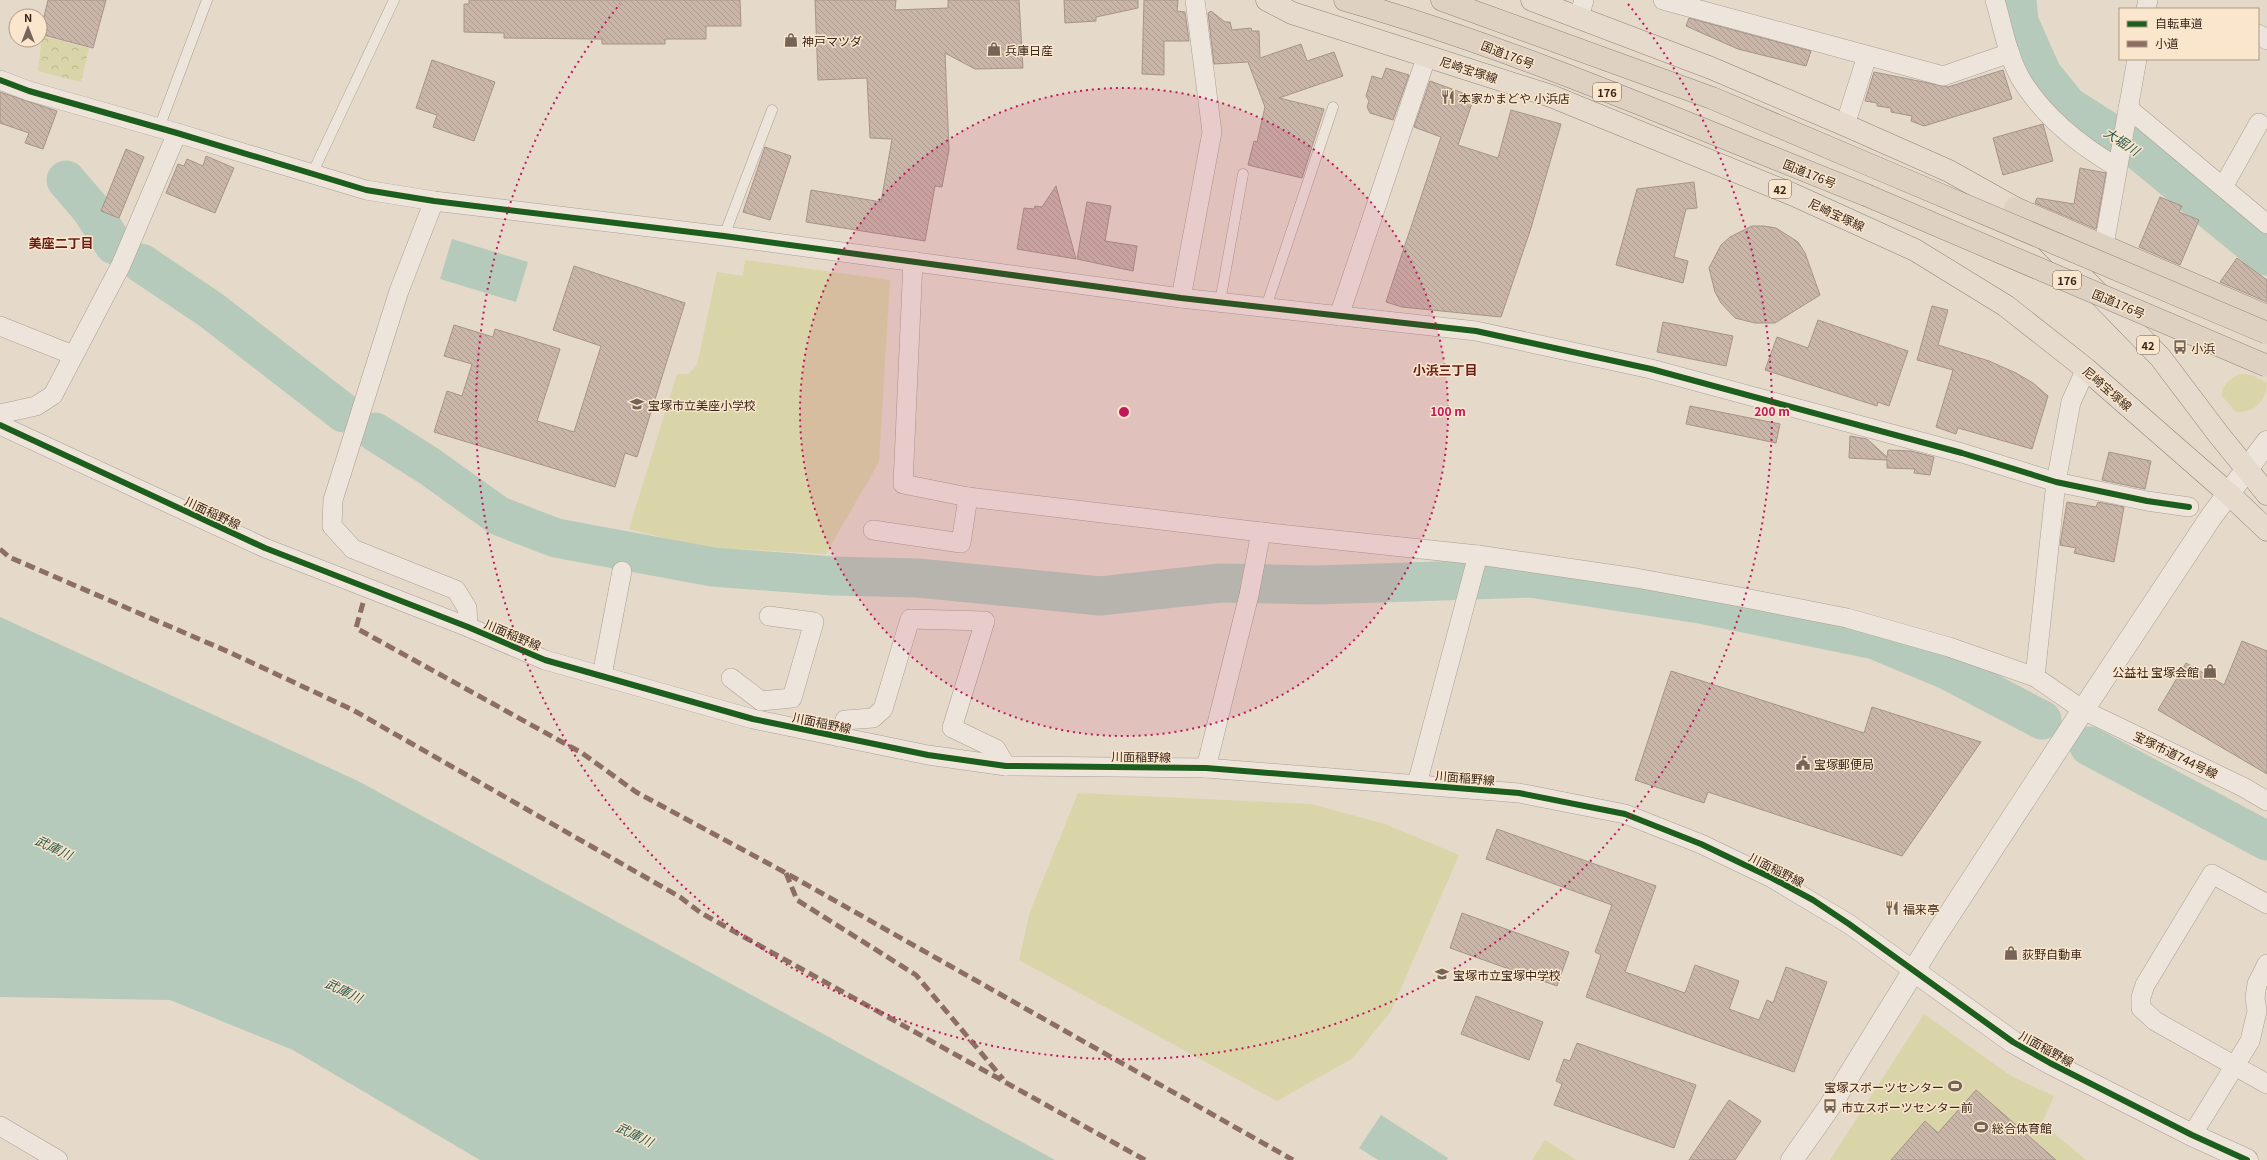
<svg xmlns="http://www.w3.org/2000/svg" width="2267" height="1160" font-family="Georgia,'Noto Sans JP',serif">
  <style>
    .grass { fill: #dad4a9 }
    .park { fill: url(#park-crowns) }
    .water { fill: #b5caba }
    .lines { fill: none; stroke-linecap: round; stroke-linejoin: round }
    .river { stroke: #b5caba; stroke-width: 39 }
    .building { fill: url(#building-back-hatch); stroke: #a59488 }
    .service-casing { stroke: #aa9e93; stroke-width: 11 }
    .minor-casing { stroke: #aa9e93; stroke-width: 20 }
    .tertiary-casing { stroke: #aa9e93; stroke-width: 23 }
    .primary-casing { stroke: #8f8479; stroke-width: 23 }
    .trunk-casing { stroke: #8f8479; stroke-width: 23 }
    .service { stroke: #ede5db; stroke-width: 10 }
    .minor { stroke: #ede5db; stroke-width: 19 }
    .tertiary { stroke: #ede5db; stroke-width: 22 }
    .primary { stroke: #e5dacc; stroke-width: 22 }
    .trunk { stroke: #dfd1c2; stroke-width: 22 }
    .trunk-bridge-casing { stroke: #8f8479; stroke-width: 23; stroke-linecap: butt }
    .trunk-bridge { stroke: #dfd1c2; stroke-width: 22 }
    .quiet { stroke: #8d6e63; stroke-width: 5; stroke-dasharray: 10 5; stroke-linecap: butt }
    .cycleway-casing { stroke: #f9e6cc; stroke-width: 8 }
    .cycleway { stroke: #1b5e20; stroke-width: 6 }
    .ring { fill: none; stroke: #c2185b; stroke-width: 2; stroke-dasharray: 2 4 }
    .labels { text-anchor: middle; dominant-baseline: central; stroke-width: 3; stroke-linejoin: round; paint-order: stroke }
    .shield { fill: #f9e6cc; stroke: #735f4f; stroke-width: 1 }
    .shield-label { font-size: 11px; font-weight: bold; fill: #39251a }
    .poi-label { font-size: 12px; fill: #39251a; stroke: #f9e6cc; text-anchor: start }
    .street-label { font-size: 12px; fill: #39251a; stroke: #f9e6cc }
    .water-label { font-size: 13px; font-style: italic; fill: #285a51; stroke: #f9e6cc }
    .neighbourhood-label { font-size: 13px; font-weight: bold; fill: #6a1c15; stroke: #f9e6cc }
    .centre { fill: #c2185b; stroke: #f9e6cc; stroke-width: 2 }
    .ring-label { font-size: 12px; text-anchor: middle; font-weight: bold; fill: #c2185b; stroke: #f9e6cc; stroke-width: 3; stroke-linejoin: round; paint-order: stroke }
  </style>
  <defs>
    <pattern id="park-crowns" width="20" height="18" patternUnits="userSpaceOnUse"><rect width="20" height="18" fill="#dad4a9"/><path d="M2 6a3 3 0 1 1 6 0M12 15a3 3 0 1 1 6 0" fill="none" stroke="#bcb691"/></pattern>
    <pattern id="building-back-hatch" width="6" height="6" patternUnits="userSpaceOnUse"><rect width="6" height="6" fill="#cab6a9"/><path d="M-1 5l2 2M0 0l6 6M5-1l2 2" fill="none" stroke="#ae9c91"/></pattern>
  </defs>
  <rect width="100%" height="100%" fill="#e5d9c9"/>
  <g class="grass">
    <polygon points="745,260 890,280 879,462 826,554 701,547 629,529 677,374 688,374 697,365 717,272 743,276"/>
    <path d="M2240,374l12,1 15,8c0,17 -14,31 -31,29l-14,-16c-2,-9 10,-19 18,-22z"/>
    <polygon points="1078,793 1311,804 1385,824 1459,855 1391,1011 1353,1058 1277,1101 1019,960 1030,912"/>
    <polygon points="1924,1014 2011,1076 2054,1096 2042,1123 2086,1160 1830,1160"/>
    <polygon points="1545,1140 1576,1160 1532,1160"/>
  </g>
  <polygon class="park" points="42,36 89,48 81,82 38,71"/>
  <g class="water">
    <polygon points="452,239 528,262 516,302 440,279"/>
    <polygon points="0,617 358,781 1055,1160 480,1160 293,1050 170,1000 0,997"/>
    <polygon points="1381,1115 1448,1158 1447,1160 1378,1160 1359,1148"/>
  </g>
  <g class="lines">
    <g class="river">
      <polyline points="2017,0 2019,22 2042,74 2068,106 2140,152 2267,256"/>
      <polyline points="66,180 90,208 114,245"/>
      <polyline points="141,263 211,310 344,413"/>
      <polyline points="375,432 429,466 499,516 556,538 713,567 833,576 918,578 1100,596 1220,583 1318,585 1530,578 1700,604 1875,640 1947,670 2042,720"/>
      <polyline points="2089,746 2267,841"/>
    </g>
  </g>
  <g class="building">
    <polygon points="48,0 106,0 93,48 40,34"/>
    <polygon points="469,0 740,0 741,26 706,26 706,39 665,39 665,44 602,44 602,39 504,38 504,33 464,32 464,4 469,4"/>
    <polygon points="815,0 896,0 895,10 948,8 948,0 1019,0 1023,68 975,69 945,53 949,150 942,187 935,186 925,241 806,222 811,190 881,202 892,139 870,138 867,78 818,80"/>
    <polygon points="1064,0 1138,0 1138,8 1096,17 1096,21 1065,23"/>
    <polygon points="1144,0 1178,0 1177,11 1185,12 1189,41 1164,41 1164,75 1142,74"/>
    <polygon points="1211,11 1225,22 1230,22 1232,30 1251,28 1252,31 1259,31 1260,58 1301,44 1307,61 1334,52 1343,76 1279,98 1324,109 1302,178 1248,165 1254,141 1257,142 1265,107 1248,62 1214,64 1208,13"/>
    <polygon points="1689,18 1811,51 1806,66 1738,49 1686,26"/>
    <polygon points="432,60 495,82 474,141 433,127 437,115 416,108"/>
    <polygon points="1386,68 1409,75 1393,120 1370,113 1367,107 1369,101 1366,96 1372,76 1382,79"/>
    <polygon points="2003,70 2012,99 1924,126 1911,121 1912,116 1891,112 1891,108 1877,106 1877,103 1865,101 1874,72 1948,87"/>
    <polygon points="1430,81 1474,97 1458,145 1498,158 1511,110 1561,124 1531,228 1501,317 1402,307 1386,302 1441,137 1414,127"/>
    <polygon points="0,92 57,111 43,149 25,143 29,133 0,123"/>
    <polygon points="2043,124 2053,161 2003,175 1993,138"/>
    <polygon points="765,147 791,156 770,220 743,212"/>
    <polygon points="126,149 144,157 119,218 101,211"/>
    <polygon points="206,156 234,168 215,213 166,193 178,164 184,166 187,159 203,166"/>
    <polygon points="2080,168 2106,173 2096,229 2035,203 2037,198 2074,204"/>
    <polygon points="1694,182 1697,208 1686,209 1674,257 1688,261 1683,283 1616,265 1637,189"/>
    <polygon points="1056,186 1076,259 1017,249 1024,208 1034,209 1035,206 1042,207"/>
    <polygon points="2160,197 2182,206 2179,212 2199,220 2180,265 2139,247"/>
    <polygon points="1087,202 1111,206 1105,241 1137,246 1133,271 1077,259"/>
    <polygon points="1752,226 1764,226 1776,228 1798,242 1805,253 1820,295 1775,323 1755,323 1735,318 1721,303 1715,292 1709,268 1721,245 1730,237"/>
    <polygon points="2237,258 2267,280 2267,302 2220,282"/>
    <polygon points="574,266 685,303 637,457 625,453 615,487 434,432 447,391 462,396 472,364 444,356 454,325 493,337 495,329 560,349 537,421 574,432 601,346 553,330"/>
    <polygon points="1932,306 1948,310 1938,345 1989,361 2016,373 2033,383 2048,396 2032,449 1958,428 1956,434 1936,427 1953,370 1917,360"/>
    <polygon points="1818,320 1908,351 1889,406 1878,402 1877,406 1765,370 1777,337 1808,348"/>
    <polygon points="1663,322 1733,336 1726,366 1657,352"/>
    <polygon points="1690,406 1780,424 1776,443 1686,424"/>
    <polygon points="1850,436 1867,439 1887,457 1888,450 1911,451 1934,457 1930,475 1914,473 1915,469 1887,468 1887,460 1849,458"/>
    <polygon points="2109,452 2151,461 2145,489 2102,480"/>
    <polygon points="2067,502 2096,507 2098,502 2124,507 2114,562 2074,553 2076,548 2060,545"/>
    <polygon points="2242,641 2267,651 2267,774 2158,710 2186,663 2224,685"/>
    <polygon points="1671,671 1864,733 1872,707 1981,742 1902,856 1708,792 1704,803 1635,780"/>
    <polygon points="1497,829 1656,886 1625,972 1685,993 1695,965 1739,981 1729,1009 1759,1020 1767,1000 1773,1003 1786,967 1827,982 1794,1072 1586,997 1601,955 1595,952 1612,905 1486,859"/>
    <polygon points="1462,913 1569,952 1557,986 1450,948"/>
    <polygon points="1476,996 1543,1022 1529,1060 1461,1034"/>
    <polygon points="1577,1043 1696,1085 1674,1148 1554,1105 1562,1084 1556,1081 1564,1059 1570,1061"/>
    <polygon points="1976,1090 2056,1160 1891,1160 1925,1121 1938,1133"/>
    <polygon points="1729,1100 1761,1121 1735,1160 1689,1160"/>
  </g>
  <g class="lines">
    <defs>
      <g id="service">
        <polyline points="159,128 207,0"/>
        <polyline points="312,174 394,0"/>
        <polyline points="724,236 772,110"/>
        <polyline points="1220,302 1243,174"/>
        <polyline points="1266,307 1333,107"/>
      </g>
      <g id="minor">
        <polyline points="1663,0 1943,76 2010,53"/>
        <path d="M1995,0c8,27 13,60 29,84 23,35 57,62 93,83"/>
        <polyline points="2146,9 2148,0"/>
        <polyline points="1579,17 1584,0"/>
        <polyline points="2258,34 2267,40"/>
        <polyline points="0,80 29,91 177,133 366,190 434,201 724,236 1181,298 1476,331 1651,369 1962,453 2056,482 2147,501 2189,507"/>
        <polyline points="2128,108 2267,224"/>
        <polyline points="1845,125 1867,56"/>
        <polyline points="2223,187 2259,123"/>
        <polyline points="434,201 399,291 333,500 332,526 353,549 456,590 467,608 468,627"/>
        <polyline points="2104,245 2137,59"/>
        <polyline points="913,261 903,484 968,497 1261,532 1478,555 1417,784"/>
        <polyline points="1181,298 1212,132 1195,0"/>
        <polyline points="1339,316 1427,55"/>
        <polyline points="0,326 73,355"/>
        <polyline points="0,414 36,406 53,395 121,265 177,133"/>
        <polyline points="0,425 265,548 468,627 545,660 753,719 928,755 1006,766 1206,768 1519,793 1625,814 1701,844 1772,878 1849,924 1914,971"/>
        <polyline points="873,530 961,543 968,497"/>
        <polyline points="1478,555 1636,578 1740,597 1847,618 1949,647 2035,677 2083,710 2243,787 2267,801"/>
        <polyline points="602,675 622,571"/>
        <polyline points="2035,677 2056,482 2071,402 2086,369"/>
        <polyline points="731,678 761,701 792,698 814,622 769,616"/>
        <polyline points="839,737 845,720 873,718 883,709 910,619 985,621 952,728 996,749 1006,766"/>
        <polyline points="1206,768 1249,595 1261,532"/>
        <polyline points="2267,904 2212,874 2145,985 2141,997 2141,1008 2155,1021 2267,1084"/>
        <polyline points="0,1126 58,1160"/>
        <polyline points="2192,1135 2250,1041 2257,1011 2255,998 2257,984 2267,964"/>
      </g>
      <g id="tertiary">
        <polyline points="1914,971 2013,1042 2050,1063 2192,1135 2247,1160"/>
        <polyline points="1792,1160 1830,1106 1934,938 2083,710 2211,517 2267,442"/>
      </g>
      <g id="primary">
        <polyline points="1267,0 1292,13 1551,96 1794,195 1915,250 2006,306 2086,369 2229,494 2267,530"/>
        <polyline points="1532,0 1711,68 1845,125 1949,171 2015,208 2160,357 2219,435 2267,494"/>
      </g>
      <g id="trunk">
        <path d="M1345,0c178,51 349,127 521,195"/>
        <polyline points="1442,0 1712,98 1877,168"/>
        <polyline points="2015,208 2267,316"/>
      </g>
    </defs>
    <use href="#service" class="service-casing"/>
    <use href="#minor" class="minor-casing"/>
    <use href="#tertiary" class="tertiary-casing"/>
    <use href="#primary" class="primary-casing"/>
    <use href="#trunk" class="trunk-casing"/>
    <use href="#service" class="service"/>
    <use href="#minor" class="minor"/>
    <use href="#tertiary" class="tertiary"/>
    <use href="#primary" class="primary"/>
    <use href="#trunk" class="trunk"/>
    <defs>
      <g id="trunk-bridge">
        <polyline points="1877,168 2267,333"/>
        <polyline points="1866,195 2267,366"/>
      </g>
    </defs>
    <use href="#trunk-bridge" class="trunk-bridge-casing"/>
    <use href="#trunk-bridge" class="trunk-bridge"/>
    <g class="quiet">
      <polyline points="0,549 9,557 229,652 353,710 680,897 701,913 1145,1160"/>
      <polyline points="363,603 356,628 582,753 636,792 786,873 1293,1160"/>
      <polyline points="786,873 797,900 916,975 1003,1079"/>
    </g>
    <defs>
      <g id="cycleway">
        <polyline points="0,80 29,91 177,133 366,190 434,201 724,236 1181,298 1476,331 1651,369 1962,453 2056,482 2147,501 2189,507"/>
        <polyline points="0,425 265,548 468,627 545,660 753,719 928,755 1006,766 1206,768 1519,793 1625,814 1701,844 1772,878 1813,900 1849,924 2013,1042 2050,1063 2192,1135 2247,1160"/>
      </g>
    </defs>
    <use href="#cycleway" class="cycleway-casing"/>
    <use href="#cycleway" class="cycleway"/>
  </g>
  <circle cx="1124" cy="412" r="324" fill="#c2185b" fill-opacity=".12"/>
  <g class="ring">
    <circle cx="1124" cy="412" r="324"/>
    <path d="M1628 4A648 648 0 1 1 620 4"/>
  </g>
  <defs>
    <symbol id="shop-bare" viewBox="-9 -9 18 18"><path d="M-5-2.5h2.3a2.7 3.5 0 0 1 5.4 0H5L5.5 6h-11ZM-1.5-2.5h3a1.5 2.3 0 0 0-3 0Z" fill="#756457" stroke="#f9e6cc" stroke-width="2.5" paint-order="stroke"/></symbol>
    <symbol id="restaurant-bare" viewBox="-9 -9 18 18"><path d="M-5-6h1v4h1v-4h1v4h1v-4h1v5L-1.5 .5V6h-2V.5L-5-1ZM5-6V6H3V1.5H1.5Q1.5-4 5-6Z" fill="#756457" stroke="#f9e6cc" stroke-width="2.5" paint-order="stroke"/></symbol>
    <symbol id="bus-bare" viewBox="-9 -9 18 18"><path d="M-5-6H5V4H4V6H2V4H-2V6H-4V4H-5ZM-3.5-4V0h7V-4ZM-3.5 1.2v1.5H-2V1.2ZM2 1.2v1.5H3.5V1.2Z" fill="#756457" stroke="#f9e6cc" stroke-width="2.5" paint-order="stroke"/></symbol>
    <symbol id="school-bare" viewBox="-9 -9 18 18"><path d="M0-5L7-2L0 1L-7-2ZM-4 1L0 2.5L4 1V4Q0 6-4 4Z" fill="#756457" stroke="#f9e6cc" stroke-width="2.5" paint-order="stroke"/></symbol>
    <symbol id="civic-bare" viewBox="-9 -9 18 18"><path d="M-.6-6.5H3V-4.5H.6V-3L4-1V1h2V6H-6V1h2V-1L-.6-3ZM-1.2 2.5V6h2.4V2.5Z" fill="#756457" stroke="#f9e6cc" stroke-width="2.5" paint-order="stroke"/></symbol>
    <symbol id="stadium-bare" viewBox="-9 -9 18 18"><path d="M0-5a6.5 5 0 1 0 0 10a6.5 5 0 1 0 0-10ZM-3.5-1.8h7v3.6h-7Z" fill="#756457" stroke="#f9e6cc" stroke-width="2.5" paint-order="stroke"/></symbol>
  </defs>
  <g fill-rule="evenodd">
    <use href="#shop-bare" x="781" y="30" width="20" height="20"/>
    <use href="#shop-bare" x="984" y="39" width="20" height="20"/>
    <use href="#restaurant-bare" x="1438" y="87" width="20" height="20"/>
    <use href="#bus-bare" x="2170" y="337" width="20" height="20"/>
    <use href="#school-bare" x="627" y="394" width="20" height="20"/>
    <use href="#shop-bare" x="2200" y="661" width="20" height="20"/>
    <use href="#civic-bare" x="1793" y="753" width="20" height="20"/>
    <use href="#restaurant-bare" x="1882" y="898" width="20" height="20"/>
    <use href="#shop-bare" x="2001" y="943" width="20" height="20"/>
    <use href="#school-bare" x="1432" y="964" width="20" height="20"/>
    <use href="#stadium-bare" x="1945" y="1076" width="20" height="20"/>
    <use href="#bus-bare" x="1820" y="1096" width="20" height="20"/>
    <use href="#stadium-bare" x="1971" y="1117" width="20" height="20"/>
  </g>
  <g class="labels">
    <g class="shield">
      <rect x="1593" y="83" width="28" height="18" rx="3"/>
      <rect x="1769" y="180" width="22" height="18" rx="3"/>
      <rect x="2053" y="271" width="28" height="18" rx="3"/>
      <rect x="2137" y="336" width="22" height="18" rx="3"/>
    </g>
    <g class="shield-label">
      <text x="1607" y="92">176</text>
      <text x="1780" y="189">42</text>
      <text x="2067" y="280">176</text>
      <text x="2148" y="345">42</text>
    </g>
    <g class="poi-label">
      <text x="802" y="40">神戸マツダ</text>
      <text x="1005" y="49">兵庫日産</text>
      <text x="1459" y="97">本家かまどや 小浜店</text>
      <text x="2191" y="347">小浜</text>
      <text x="648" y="404">宝塚市立美座小学校</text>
      <text x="2199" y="671" text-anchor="end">公益社 宝塚会館</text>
      <text x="1814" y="763">宝塚郵便局</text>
      <text x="1903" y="908">福来亭</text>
      <text x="2022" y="953">荻野自動車</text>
      <text x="1453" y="974">宝塚市立宝塚中学校</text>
      <text x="1944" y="1086" text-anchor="end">宝塚スポーツセンター</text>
      <text x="1841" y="1106">市立スポーツセンター前</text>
      <text x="1992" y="1127">総合体育館</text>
    </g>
    <g class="street-label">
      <text transform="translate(1508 54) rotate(21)">国道176号</text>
      <text transform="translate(1469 69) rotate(18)">尼崎宝塚線</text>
      <text transform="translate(1810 173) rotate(22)">国道176号</text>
      <text transform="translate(1837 214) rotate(25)">尼崎宝塚線</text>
      <text transform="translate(2119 303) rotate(23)">国道176号</text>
      <text transform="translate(2108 388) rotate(41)">尼崎宝塚線</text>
      <text transform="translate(213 512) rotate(25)">川面稲野線</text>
      <text transform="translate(513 634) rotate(23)">川面稲野線</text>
      <text transform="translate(822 722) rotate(12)">川面稲野線</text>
      <text transform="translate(2176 754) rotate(26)">宝塚市道744号線</text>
      <text transform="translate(1141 756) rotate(1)">川面稲野線</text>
      <text transform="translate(1465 777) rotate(5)">川面稲野線</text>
      <text transform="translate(1777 869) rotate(27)">川面稲野線</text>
      <text transform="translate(2047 1048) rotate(29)">川面稲野線</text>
    </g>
    <g class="water-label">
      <text transform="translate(2122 141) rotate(33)">大堀川</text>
      <text transform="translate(54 847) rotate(26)">武庫川</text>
      <text transform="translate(344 990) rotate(26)">武庫川</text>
      <text transform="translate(635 1134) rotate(26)">武庫川</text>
    </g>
    <g class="neighbourhood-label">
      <text x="61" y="242">美座二丁目</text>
      <text x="1445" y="369">小浜三丁目</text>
    </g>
  </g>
  <circle cx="1124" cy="412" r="6" class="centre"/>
  <g class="ring-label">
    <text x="1448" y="416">100 m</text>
    <text x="1772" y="416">200 m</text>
  </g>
  <rect x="2119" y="8" width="140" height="52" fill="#f9e6cc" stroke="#ac9985"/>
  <rect x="2127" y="21" width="20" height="6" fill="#1b5e20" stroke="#ac9985"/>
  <text x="2155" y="28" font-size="12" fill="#39251a">自転車道</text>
  <rect x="2127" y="41" width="20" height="6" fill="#8d6e63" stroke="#ac9985"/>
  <text x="2155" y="48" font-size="12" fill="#39251a">小道</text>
  <g transform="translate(28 28)"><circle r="19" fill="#f9e6cc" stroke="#ac9985"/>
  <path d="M0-3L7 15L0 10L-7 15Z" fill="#756457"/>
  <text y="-6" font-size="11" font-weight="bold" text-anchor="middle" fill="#39251a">N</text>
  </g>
</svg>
